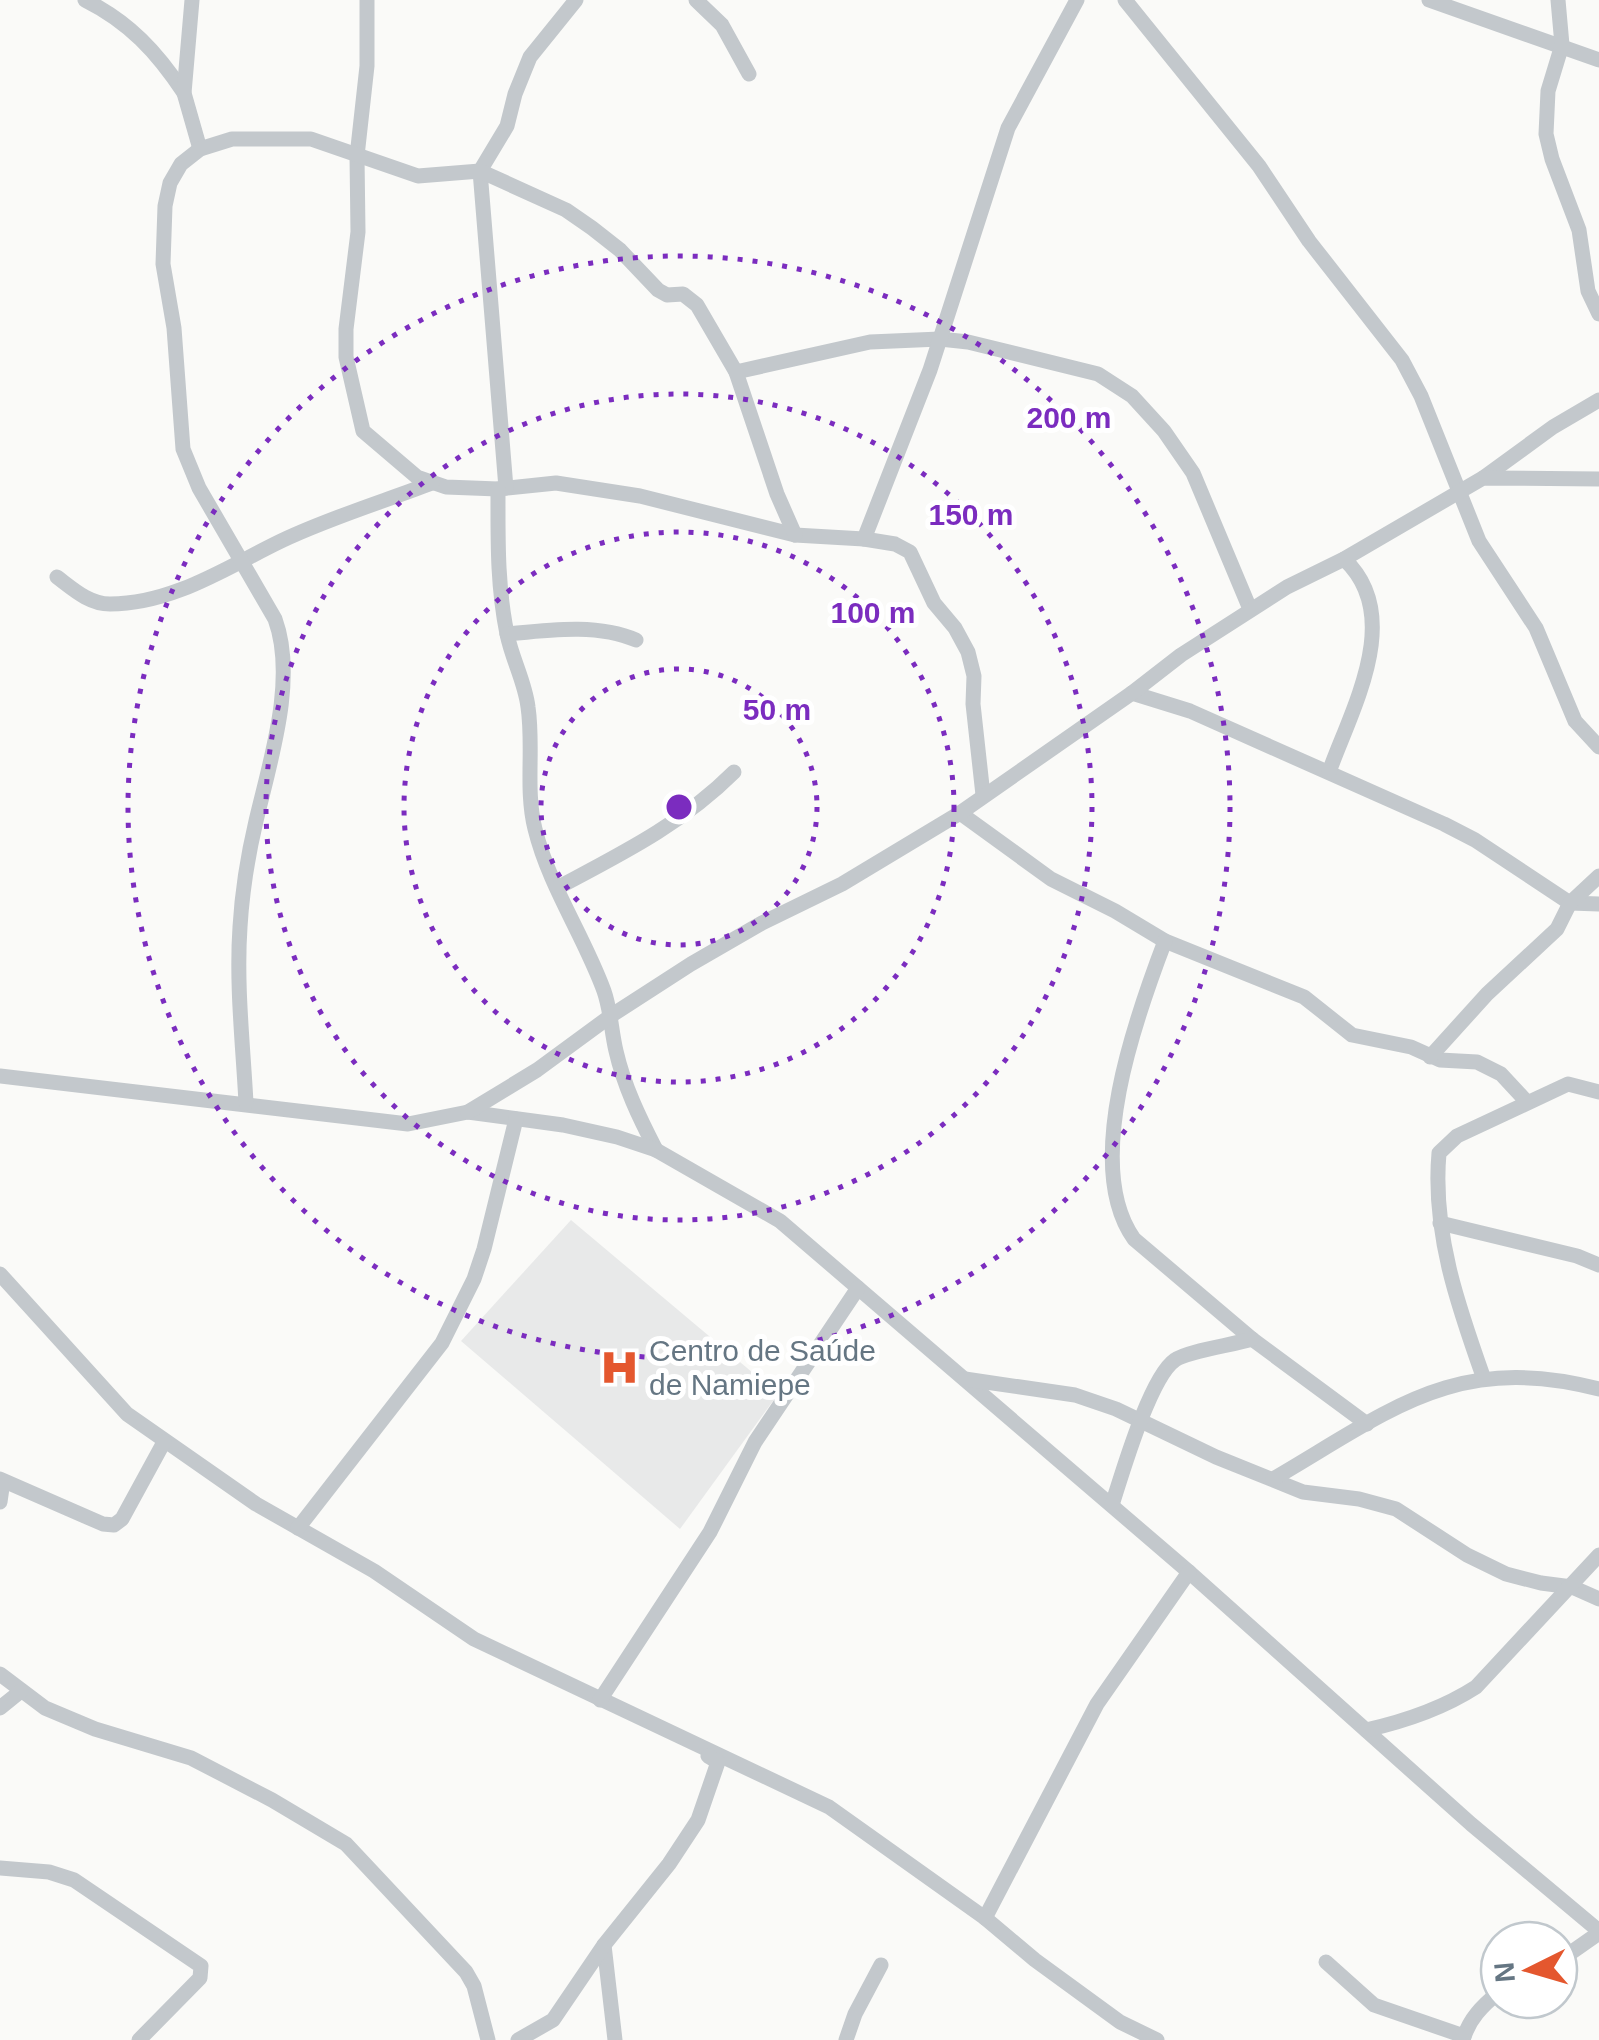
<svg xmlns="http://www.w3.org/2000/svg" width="1599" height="2040" font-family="Arial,sans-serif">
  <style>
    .built { fill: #e8e9e9 }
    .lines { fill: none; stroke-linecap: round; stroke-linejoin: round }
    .minor { stroke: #c3c8cc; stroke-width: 15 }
    .ring { fill: none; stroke: #7b2cbf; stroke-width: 5; stroke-dasharray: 5 10 }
    .labels { text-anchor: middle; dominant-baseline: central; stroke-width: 10; stroke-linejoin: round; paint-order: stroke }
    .poi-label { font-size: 30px; fill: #657683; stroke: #fff; text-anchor: start }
    .centre { fill: #7b2cbf; stroke: #fff; stroke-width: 5 }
    .ring-label { font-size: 30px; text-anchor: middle; font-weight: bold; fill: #7b2cbf; stroke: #fff; stroke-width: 10; stroke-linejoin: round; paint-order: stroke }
  </style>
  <rect width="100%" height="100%" fill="#fafaf8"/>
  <polygon class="built" points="571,1220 778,1394 680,1529 461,1341"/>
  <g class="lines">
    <g class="minor">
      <path d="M85,0c44,22 72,52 99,93"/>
      <polyline points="192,0 184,93 200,149"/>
      <polyline points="367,0 367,66 357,156 358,232 346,329 346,357 363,431 417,477 446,487 498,489 556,483 640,496 795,535 864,539 895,544 910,552 934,603 955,628 968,652 974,676 973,704 983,795"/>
      <polyline points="696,0 722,25 749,74"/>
      <polyline points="1125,0 1259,166 1309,241 1402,360 1421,396 1479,541 1536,628 1575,721 1599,747"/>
      <polyline points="1429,0 1599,60"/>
      <polyline points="1558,0 1562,45 1548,91 1546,134 1552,159 1579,230 1588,291 1599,314"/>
      <polyline points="736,372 870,342 940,339 968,342 1098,374 1132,396 1164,431 1193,473 1250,609"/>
      <polyline points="1483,478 1553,427 1599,400"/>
      <polyline points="506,488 480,171 507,126 515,94 530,57 576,0"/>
      <path d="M498,489c0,50 -1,96 9,145 5,25 18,48 21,73 6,41 -3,82 7,122 14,57 49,107 69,162 7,20 7,39 12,60 8,35 23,66 40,99"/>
      <polyline points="864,539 930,370 1008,128 1077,0"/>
      <path d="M57,577c16,12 32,27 53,27 63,0 117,-37 171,-63 48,-23 101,-39 151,-58"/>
      <path d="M507,634c41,-4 91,-11 129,6"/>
      <polyline points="1132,693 1190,711 1444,824 1475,840 1570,903 1599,904"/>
      <path d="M1329,772c23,-64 76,-156 15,-213"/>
      <polyline points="960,813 1051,879 1115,911 1165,941 1304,997 1352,1035 1411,1047 1440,1060 1477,1062 1501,1074 1526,1101"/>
      <path d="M557,888c64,-34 125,-64 177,-116"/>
      <path d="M1165,941c-29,76 -83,225 -31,298l118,100 115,85"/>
      <polyline points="1430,1057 1487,994 1557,929 1570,903 1599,876"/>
      <polyline points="0,1076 408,1124 468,1112 563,1125 617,1137 656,1150 780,1221 1189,1572 1471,1824 1599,1931"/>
      <path d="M246,1103c-3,-58 -10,-118 -6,-176 2,-34 8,-72 16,-106 14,-60 41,-142 19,-202l-76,-131 -16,-39 -9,-121 -11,-64 2,-58 5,-23 11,-19 19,-15 32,-10h79l107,37 62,-5 86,39 26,18 28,22 38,40 9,5 16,-1 14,11 39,67 41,122 18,41"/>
      <polyline points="468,1112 537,1070 612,1015 691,964 762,923 842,884 960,813 1132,693 1181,655 1287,587 1344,559 1483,478 1599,479"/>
      <polyline points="1440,1223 1577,1256 1599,1265"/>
      <polyline points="0,1274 127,1414 256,1504 374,1571 474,1639 829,1807 985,1918 1035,1960 1120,2022 1157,2040"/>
      <polyline points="965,1379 1075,1395 1116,1409 1216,1457 1303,1492 1359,1499 1396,1509 1467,1555 1506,1574 1541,1583 1572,1587 1599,1599"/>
      <path d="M1484,1379c-26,-73 -52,-147 -45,-226l18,-17 111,-52 31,8"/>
      <polyline points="0,1479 103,1524 114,1525 122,1519 164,1442"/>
      <path d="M1273,1479c117,-68 182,-127 326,-90"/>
      <polyline points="0,1502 3,1481"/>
      <path d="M1112,1505c10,-31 38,-128 63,-145 12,-9 58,-15 77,-21"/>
      <polyline points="298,1528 442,1343 474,1279 484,1249 516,1119"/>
      <polyline points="0,1674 45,1708 95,1729 191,1758 272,1800 346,1844 466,1972 474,1986 488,2040"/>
      <polyline points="600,1700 710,1532 755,1442 858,1288"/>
      <polyline points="0,1708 21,1691"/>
      <path d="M1366,1730c40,-9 76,-21 110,-43l123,-132"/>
      <polyline points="0,1868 49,1872 74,1880 201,1966 200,1978 139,2040"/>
      <polyline points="985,1918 1097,1704 1189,1572"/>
      <polyline points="604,1945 615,2040"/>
      <polyline points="1559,1961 1599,1933"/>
      <polyline points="1326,1962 1374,2005 1464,2036"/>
      <polyline points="518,2040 553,2020 604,1945 669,1864 698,1820 718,1762 708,1756"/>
      <polyline points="846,2040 855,2014 881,1965"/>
      <path d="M1463,2040c6,-21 19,-34 36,-48"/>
    </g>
  </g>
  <g class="ring">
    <circle cx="679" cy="807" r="138"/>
    <circle cx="679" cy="807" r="275"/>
    <circle cx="679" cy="807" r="413"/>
    <circle cx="679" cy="807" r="551"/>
  </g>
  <defs>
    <symbol id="hospital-bare" viewBox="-9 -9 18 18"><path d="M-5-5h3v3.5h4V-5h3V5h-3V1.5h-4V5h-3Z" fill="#e4572e" stroke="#fff" stroke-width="2.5" paint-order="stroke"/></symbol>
  </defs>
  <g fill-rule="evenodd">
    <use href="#hospital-bare" x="592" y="1340" width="55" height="55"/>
  </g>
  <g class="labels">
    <g class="poi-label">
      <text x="649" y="1350">Centro de Saúde<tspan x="649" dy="34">de Namiepe</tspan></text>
    </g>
  </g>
  <circle cx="679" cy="807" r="15" class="centre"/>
  <g class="ring-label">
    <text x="1069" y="428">200 m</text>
    <text x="971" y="525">150 m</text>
    <text x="873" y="623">100 m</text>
    <text x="777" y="720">50 m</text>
  </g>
  <g transform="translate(1529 1970) rotate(265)"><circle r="48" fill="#ffffff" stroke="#c1c8cd" stroke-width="2.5"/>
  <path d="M0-8L18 38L0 25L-18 38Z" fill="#e4572e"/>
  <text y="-15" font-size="28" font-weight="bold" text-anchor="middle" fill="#657683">N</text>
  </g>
</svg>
